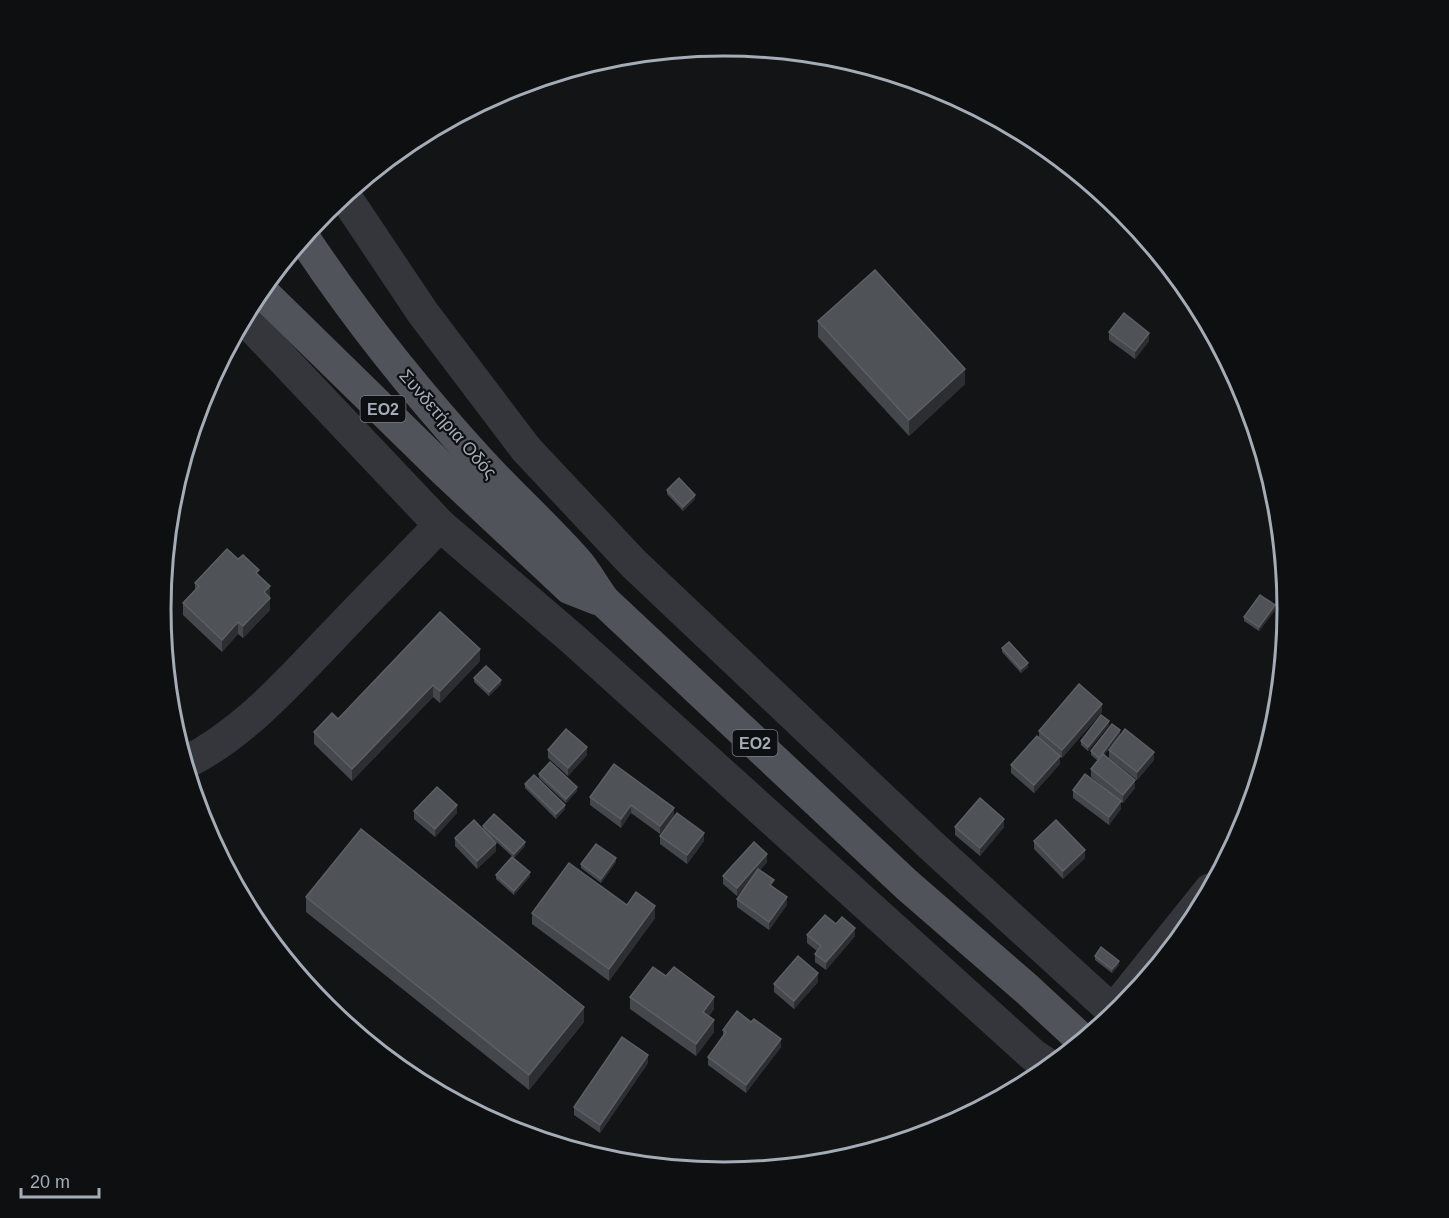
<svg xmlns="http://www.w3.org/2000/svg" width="1449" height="1218" font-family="Helvetica,sans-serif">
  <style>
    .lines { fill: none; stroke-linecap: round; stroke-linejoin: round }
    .minor { stroke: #34363b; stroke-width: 33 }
    .major { stroke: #50535a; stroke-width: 33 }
    .wall { fill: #44474b }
    .shaded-wall { fill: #2c2e31 }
    .building { fill: #4f5257; stroke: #5c6066; stroke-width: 1.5 }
    .labels { text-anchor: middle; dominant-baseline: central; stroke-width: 4.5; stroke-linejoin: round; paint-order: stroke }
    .shield { fill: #0e0f10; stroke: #777d85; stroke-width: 1.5 }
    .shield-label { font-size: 16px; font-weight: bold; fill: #a4acb7 }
    .street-label { font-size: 18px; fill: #a4acb7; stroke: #0e0f10 }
    .rim { fill: none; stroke: #a4acb7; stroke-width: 3 }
  </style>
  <rect width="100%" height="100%" fill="#131415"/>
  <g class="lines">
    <g class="minor">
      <polyline points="344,195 423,313 526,449 633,563 934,848 1116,1014"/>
      <polyline points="244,318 440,525 575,641 1033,1055 1051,1067"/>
      <path d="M185,763c58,-29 102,-79 146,-125 36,-38 73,-75 109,-113"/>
      <polyline points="1113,1011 1210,890"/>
    </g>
    <g class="major">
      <path d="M303,237c53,80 113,155 177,225 31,34 65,64 95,98 11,12 19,28 29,41l303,284 121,105 55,51"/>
      <polyline points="260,290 442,468 570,588 598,599"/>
    </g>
  </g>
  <g class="wall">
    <polygon points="818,321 965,384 909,436 818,337"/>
    <polygon points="1109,332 1149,341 1135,359 1109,340"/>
    <polygon points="667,490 695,499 683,511 667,494"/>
    <polygon points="238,559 259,575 270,610 243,638 238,634 222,652 183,615 183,603 195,591 195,583"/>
    <polygon points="1285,569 1286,579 1282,577 1282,573"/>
    <polygon points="1275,610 1259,631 1244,621 1244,617"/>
    <polygon points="1002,648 1028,667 1021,673 1002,652"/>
    <polygon points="480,661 440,703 433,697 352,781 314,744 314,732 338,719"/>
    <polygon points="474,678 501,684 489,696 474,682"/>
    <polygon points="1102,712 1062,758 1060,757 1060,764 1034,793 1011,773 1011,765 1039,738 1039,731"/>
    <polygon points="1109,725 1088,751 1081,745 1081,741"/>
    <polygon points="1120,734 1104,755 1135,788 1123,803 1121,802 1121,809 1109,825 1073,798 1073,790 1109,792 1091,777 1091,769 1098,761 1091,755 1091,751"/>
    <polygon points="548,750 587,755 568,776 548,758"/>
    <polygon points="1109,750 1154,760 1137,780 1109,758"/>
    <polygon points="614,764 674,816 660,834 631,813 621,828 590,805 590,797"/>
    <polygon points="539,774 577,791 566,803 539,778"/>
    <polygon points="525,784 565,809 556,819 525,788"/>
    <polygon points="414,811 457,813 435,837 414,819"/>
    <polygon points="483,826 525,846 514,858 491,837 496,851 477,869 455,846 455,838 483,829"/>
    <polygon points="955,827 1004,827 980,856 955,835"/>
    <polygon points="660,836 704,841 687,864 660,844"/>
    <polygon points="1034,841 1085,858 1063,879 1034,849"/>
    <polygon points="616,862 601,883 581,868 581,864"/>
    <polygon points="767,862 760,870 787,905 769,930 737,907 737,899 749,882 737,896 723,884 723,876"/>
    <polygon points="496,875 530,876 514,895 496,879"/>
    <polygon points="306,897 584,1022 529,1090 306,912"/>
    <polygon points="627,905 655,918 609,981 532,924 532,913"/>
    <polygon points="836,924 855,936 826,970 815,962 815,954 817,951 807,943 807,935"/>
    <polygon points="1095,956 1119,965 1112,973 1095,960"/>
    <polygon points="666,976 714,1009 709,1016 714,1032 696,1056 630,1009 630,997"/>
    <polygon points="818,982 794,1009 774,992 774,984"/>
    <polygon points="723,1030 781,1047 746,1093 708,1065 708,1057 723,1037"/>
    <polygon points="648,1063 600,1133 574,1115 574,1107"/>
  </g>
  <g class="shaded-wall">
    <polygon points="1149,333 1149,341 1135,359 1135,351"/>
    <polygon points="965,369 965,384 909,436 909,420"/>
    <polygon points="695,495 695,499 683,511 683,507"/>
    <polygon points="270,586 270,610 243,638 243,626 264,592"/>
    <polygon points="1275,605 1275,610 1259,631 1259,627"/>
    <polygon points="238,622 238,634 222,652 222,640"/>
    <polygon points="480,649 480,661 440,703 440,691"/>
    <polygon points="1028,663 1028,667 1021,673 1021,669"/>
    <polygon points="501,680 501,684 489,696 489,692"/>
    <polygon points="433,685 433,697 352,781 352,769"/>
    <polygon points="1102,704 1102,712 1062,758 1062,750"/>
    <polygon points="1109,721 1109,725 1088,751 1088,747"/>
    <polygon points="1120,730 1120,734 1099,762 1099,758"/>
    <polygon points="587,747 587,755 568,776 568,768"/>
    <polygon points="1154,752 1154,760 1137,780 1137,772"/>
    <polygon points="1060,756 1060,764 1034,793 1034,785"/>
    <polygon points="1135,780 1135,788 1123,803 1123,795"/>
    <polygon points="577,787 577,791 566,803 566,799"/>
    <polygon points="1121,801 1121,809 1109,825 1109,817"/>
    <polygon points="457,805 457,813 435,837 435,829"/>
    <polygon points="565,805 565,809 556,819 556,814"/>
    <polygon points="631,805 631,813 621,828 621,819"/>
    <polygon points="674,808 674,816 660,834 660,826"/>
    <polygon points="1004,819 1004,827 980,856 980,848"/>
    <polygon points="704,833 704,841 687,864 687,855"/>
    <polygon points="525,842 525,846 514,858 514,854"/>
    <polygon points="496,843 496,851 477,869 477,861"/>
    <polygon points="1085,850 1085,858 1063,879 1063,871"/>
    <polygon points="767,854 767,862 737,896 737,888"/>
    <polygon points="616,858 616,862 601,883 601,879"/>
    <polygon points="530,872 530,876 514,895 514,891"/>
    <polygon points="787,897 787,905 769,930 769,922"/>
    <polygon points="655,906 655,918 609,981 609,969"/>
    <polygon points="855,928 855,936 826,970 826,962"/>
    <polygon points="1119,961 1119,965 1112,973 1112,969"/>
    <polygon points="818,973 818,982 794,1009 794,1001"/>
    <polygon points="714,997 714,1009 703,1024 703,1012"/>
    <polygon points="584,1007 584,1022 529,1090 529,1075"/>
    <polygon points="714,1020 714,1032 696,1056 696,1044"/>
    <polygon points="781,1039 781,1047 746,1093 746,1085"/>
    <polygon points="648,1055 648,1063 600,1133 600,1125"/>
  </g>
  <g class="building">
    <polygon points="875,270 965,369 909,420 818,321"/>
    <polygon points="1124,313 1149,333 1135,351 1109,332"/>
    <polygon points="679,478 695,495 683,507 667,490"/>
    <polygon points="227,549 238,559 243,555 259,570 256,573 270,586 264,592 270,598 243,626 238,622 222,640 183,603 199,586 195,583"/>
    <polygon points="1260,595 1275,605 1259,627 1244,617"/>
    <polygon points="440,612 480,649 440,691 433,685 352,769 314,732 332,713 338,719"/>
    <polygon points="1009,642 1028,663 1021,669 1002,648"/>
    <polygon points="486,666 501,680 489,692 474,678"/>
    <polygon points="1079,684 1102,704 1062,750 1039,731"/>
    <polygon points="1101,715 1109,721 1088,747 1081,741"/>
    <polygon points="1112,724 1120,730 1099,758 1091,751"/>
    <polygon points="566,729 587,747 568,768 548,750"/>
    <polygon points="1125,729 1154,752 1137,772 1109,750"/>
    <polygon points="1037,736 1060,756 1034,785 1011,765"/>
    <polygon points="1103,754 1135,780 1123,795 1091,769"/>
    <polygon points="550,762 577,787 566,799 539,774"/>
    <polygon points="614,764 674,808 660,826 631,805 621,819 590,797"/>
    <polygon points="1085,774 1121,801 1109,817 1073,790"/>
    <polygon points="534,775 565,805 556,814 525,784"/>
    <polygon points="437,787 457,805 435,829 414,811"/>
    <polygon points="980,798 1004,819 980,848 955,827"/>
    <polygon points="677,813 704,833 687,855 660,836"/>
    <polygon points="494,814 525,842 514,854 483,826"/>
    <polygon points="474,820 496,843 477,861 455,838"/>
    <polygon points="1056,820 1085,850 1063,871 1034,841"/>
    <polygon points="361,829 584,1007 529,1075 306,897"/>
    <polygon points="754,842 767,854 737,888 723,876"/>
    <polygon points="596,844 616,858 601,879 581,864"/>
    <polygon points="512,857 530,872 514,891 496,875"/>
    <polygon points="569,863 627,905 636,892 655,906 609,969 532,913"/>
    <polygon points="758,869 774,880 770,885 787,897 769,922 737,899"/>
    <polygon points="825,915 836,924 842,917 855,928 826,962 815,954 821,946 807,935"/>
    <polygon points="1101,947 1119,961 1112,969 1095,956"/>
    <polygon points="798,956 818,973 794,1001 774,984"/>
    <polygon points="653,967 666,976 674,967 714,997 703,1012 714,1020 696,1044 630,997"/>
    <polygon points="737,1011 751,1022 754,1019 781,1039 746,1085 708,1057 726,1032 723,1030"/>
    <polygon points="622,1037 648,1055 600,1125 574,1107"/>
  </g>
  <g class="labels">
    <g class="shield">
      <rect x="360.5" y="396" width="45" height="26" rx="4.5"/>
      <rect x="732.5" y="730" width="45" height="26" rx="4.5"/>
    </g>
    <g class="shield-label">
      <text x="383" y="409">ΕΟ2</text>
      <text x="755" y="743">ΕΟ2</text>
    </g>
    <g class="street-label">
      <text transform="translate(448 424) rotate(49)">Συνδετήρια Οδός</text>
    </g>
  </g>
  <path d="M0 0H1449V1218H0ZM171 609a553 553 0 1 1 1106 0a553 553 0 1 1-1106 0Z" fill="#0e0f10" fill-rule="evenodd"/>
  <path class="rim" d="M171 609a553 553 0 1 1 1106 0a553 553 0 1 1-1106 0Z"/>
  <path d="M21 1188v9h78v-9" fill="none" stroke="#a4acb7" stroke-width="3"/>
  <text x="30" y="1188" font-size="18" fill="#a4acb7" stroke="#0e0f10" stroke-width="4.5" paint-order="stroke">20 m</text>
</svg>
